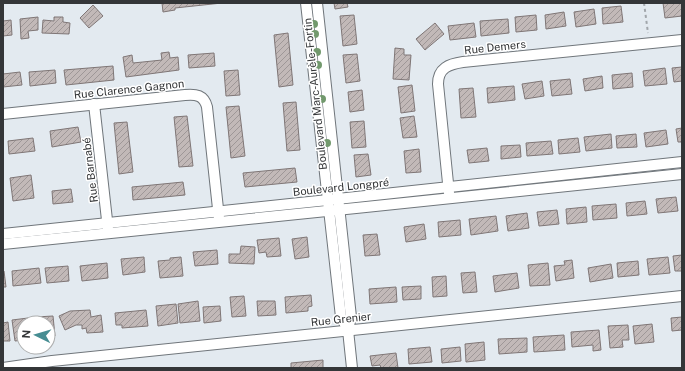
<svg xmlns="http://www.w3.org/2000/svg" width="685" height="371" font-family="'Public Sans',sans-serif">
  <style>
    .grass { fill: #bddeb5 }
    .building { fill: url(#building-hatch); stroke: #7f7676 }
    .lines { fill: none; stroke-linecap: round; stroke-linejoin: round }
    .minor-casing { stroke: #70767b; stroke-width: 12 }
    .path { stroke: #a1a6ab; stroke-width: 2; stroke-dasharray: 3 3; stroke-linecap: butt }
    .minor { stroke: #fff; stroke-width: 10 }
    .tree { fill: #72996d }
    .labels { text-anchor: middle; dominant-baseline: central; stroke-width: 3; stroke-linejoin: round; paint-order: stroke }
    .street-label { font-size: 11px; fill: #343638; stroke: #fff }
  </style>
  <defs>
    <pattern id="building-hatch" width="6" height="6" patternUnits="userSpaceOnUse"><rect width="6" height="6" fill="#c2b9b8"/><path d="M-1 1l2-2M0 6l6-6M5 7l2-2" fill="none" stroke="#9e9797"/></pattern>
  </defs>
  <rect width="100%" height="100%" fill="#e3eaf0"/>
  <polygon class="grass" points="310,3 313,3 334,189 330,190"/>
  <g class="building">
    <polygon points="162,3 222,3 175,8 175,10 163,12"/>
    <polygon points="334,3 347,3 348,7 335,9"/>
    <polygon points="663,3 682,3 682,16 665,18"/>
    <polygon points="93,5 103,16 89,28 80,18"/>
    <polygon points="621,6 623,22 603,24 602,8"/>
    <polygon points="594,9 596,24 576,27 574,12"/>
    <polygon points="564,12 566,26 546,29 545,15"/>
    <polygon points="354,15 357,44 343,46 340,16"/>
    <polygon points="536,15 537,30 516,32 515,17"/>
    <polygon points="38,17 38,30 28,31 29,38 21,39 20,19"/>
    <polygon points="54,17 63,17 63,22 70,23 69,34 42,33 43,20 54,21"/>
    <polygon points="508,19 509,33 481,36 480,21"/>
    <polygon points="11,20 12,35 3,36 3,21"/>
    <polygon points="435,23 444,34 425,50 416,39"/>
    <polygon points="474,23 476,37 450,40 448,26"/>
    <polygon points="288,33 293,85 279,87 274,35"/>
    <polygon points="395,48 404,49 404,55 411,55 409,80 393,79"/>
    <polygon points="169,52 170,58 178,57 179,70 126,77 123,57 132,55 133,63 162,60 161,53"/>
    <polygon points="214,53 215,66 189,68 188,55"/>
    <polygon points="357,54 360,81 346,83 343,55"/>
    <polygon points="113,66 114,80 66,85 64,70"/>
    <polygon points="682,67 682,81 674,82 672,68"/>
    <polygon points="665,68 667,84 645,86 643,71"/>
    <polygon points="55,70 56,83 30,86 29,72"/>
    <polygon points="238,70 240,95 226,96 224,71"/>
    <polygon points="20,72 22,85 3,87 3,73 3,74"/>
    <polygon points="632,73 633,87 613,89 612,75"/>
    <polygon points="602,76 603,88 585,91 583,79"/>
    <polygon points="570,79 572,94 552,96 550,81"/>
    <polygon points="542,81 544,96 525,99 522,84"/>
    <polygon points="412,85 415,111 401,113 398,87"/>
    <polygon points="514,86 515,100 488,103 487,88"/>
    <polygon points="473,88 476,117 461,118 459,89"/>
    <polygon points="362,90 364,110 350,112 348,92"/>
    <polygon points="296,102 300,150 287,151 283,103"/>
    <polygon points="239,106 245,156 231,158 226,107"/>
    <polygon points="187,116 193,166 179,167 174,117"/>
    <polygon points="414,116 417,137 403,138 400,118"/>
    <polygon points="364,121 366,147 352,148 350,122"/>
    <polygon points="127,122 133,172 119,174 114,123"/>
    <polygon points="78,127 81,142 52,147 50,131"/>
    <polygon points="682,128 682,142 678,142 676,129"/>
    <polygon points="666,130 668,144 646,147 644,133"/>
    <polygon points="611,134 612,148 586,151 584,137"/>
    <polygon points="636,134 637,147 617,148 616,136"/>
    <polygon points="33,138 35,151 9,154 8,141"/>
    <polygon points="578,138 580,152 559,154 558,140"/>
    <polygon points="551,141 553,154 527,156 526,143"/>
    <polygon points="520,145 521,157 501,159 501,146"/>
    <polygon points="487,148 489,161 469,163 467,150"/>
    <polygon points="419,149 421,172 406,173 404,151"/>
    <polygon points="368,154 371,175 356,177 354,155"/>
    <polygon points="295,168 297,182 245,187 243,173"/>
    <polygon points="31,175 34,198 13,201 10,178"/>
    <polygon points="183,182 185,195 133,200 132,187"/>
    <polygon points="71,189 73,202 53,204 52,191"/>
    <polygon points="676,197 678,211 658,213 656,199"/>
    <polygon points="645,201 647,214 627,216 626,203"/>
    <polygon points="616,204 617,218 593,220 592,206"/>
    <polygon points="586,207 587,222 567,224 566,209"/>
    <polygon points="557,210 559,224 539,226 537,212"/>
    <polygon points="527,213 529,228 508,231 506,216"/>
    <polygon points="496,216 498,231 471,235 469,219"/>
    <polygon points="460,220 461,235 439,237 438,222"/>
    <polygon points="424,224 426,239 406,242 404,227"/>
    <polygon points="377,234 380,255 365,256 363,235"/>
    <polygon points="307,237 309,257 295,259 292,239"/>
    <polygon points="279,238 281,256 267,257 266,252 259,253 257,240"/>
    <polygon points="241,246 255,247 254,264 229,263 229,254 240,254"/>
    <polygon points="217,250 218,264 195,266 193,252"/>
    <polygon points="682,255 682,271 675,271 673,256"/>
    <polygon points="144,257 145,272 123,275 121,259"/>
    <polygon points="181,257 183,276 160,278 158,261 170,260 170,258"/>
    <polygon points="668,257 670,273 649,275 647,259"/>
    <polygon points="572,260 574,278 556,281 554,266 565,265 564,261"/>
    <polygon points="638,261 639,275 618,277 617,263"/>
    <polygon points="107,263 108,278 82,281 80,266"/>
    <polygon points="548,263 550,285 530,286 528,265"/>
    <polygon points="611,264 613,278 590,282 588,268"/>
    <polygon points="68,266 69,281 47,283 45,268"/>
    <polygon points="39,268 41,283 13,286 12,271"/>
    <polygon points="3,271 4,271 6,287 3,287"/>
    <polygon points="475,272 477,292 463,293 461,273"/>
    <polygon points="517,273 519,288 495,292 493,276"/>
    <polygon points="446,276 447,296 433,297 432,277"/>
    <polygon points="421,286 421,299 403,300 402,287"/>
    <polygon points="396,287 397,302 370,304 369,289"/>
    <polygon points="311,295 312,306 308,307 308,311 286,313 285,297"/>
    <polygon points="244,296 246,316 232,317 230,297"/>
    <polygon points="198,301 200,321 180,323 178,304"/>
    <polygon points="257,301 275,301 276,315 258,316"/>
    <polygon points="176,304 178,323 158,326 156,306"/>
    <polygon points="220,306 221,321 204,323 203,307"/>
    <polygon points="90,310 91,317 101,315 103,332 87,333 86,328 82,329 82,325 76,325 65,330 59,316 70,311"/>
    <polygon points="146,310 148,326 122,328 122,325 116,325 115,313"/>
    <polygon points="53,316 55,336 48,336 48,323 36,323 36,317"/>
    <polygon points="682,317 682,330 672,331 671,318"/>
    <polygon points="28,318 28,323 24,323 24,340 15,341 12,320"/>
    <polygon points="8,322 10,341 3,341 3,323"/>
    <polygon points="652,324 654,342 635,344 633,326"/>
    <polygon points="628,325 629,340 622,340 623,347 610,348 608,326"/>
    <polygon points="599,330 601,350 593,351 593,345 572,347 571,332"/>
    <polygon points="564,335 565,350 534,352 533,337"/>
    <polygon points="527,338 527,352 499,354 498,339"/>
    <polygon points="484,342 485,360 466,362 465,344"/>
    <polygon points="430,347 432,362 409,364 408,349"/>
    <polygon points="460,347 461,361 442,363 441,349"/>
    <polygon points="396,353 398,368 381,368 380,365 372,366 370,356"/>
    <polygon points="323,360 323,368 291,368 291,363"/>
  </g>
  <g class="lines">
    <defs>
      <g id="minor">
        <polyline points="306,3 341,317 348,330"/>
        <polyline points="317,3 351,317 348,330 352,368"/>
        <polyline points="94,104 108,229"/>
        <path d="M3,114l182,-19c11,-1 19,0 22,12l12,111"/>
        <path d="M449,193l-11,-109c0,-16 11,-20 25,-22l219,-22"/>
        <polyline points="3,234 328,200 682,162"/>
        <path d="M3,244c226,-23 453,-46 679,-70"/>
        <polyline points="3,368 52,361 682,296"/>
      </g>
    </defs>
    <use href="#minor" class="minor-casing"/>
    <polyline class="path" points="644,3 648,33"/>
    <use href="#minor" class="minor"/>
  </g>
  <g class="tree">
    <circle cx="314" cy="24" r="4"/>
    <circle cx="315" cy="34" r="4"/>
    <circle cx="317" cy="52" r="4"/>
    <circle cx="318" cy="65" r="4"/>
    <circle cx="322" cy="99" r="4"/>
    <circle cx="327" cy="143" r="4"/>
  </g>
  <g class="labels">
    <g class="street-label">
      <text transform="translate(495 47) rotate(-6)">Rue Demers</text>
      <text transform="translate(129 89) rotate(-6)">Rue Clarence Gagnon</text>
      <text transform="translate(315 94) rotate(-96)">Boulevard Marc-Aurèle-Fortin</text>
      <text transform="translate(90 170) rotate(-97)">Rue Barnabé</text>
      <text transform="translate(341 187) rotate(-6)">Boulevard Longpré</text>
      <text transform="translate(341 319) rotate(-6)">Rue Grenier</text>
    </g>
  </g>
  <rect width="685" height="371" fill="none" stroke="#343638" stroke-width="8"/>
  <g transform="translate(36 335) rotate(275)"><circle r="19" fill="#ffffff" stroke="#aeafaf"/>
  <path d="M0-3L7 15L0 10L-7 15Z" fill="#468d92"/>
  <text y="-6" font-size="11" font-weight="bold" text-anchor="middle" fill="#343638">N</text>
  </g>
</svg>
